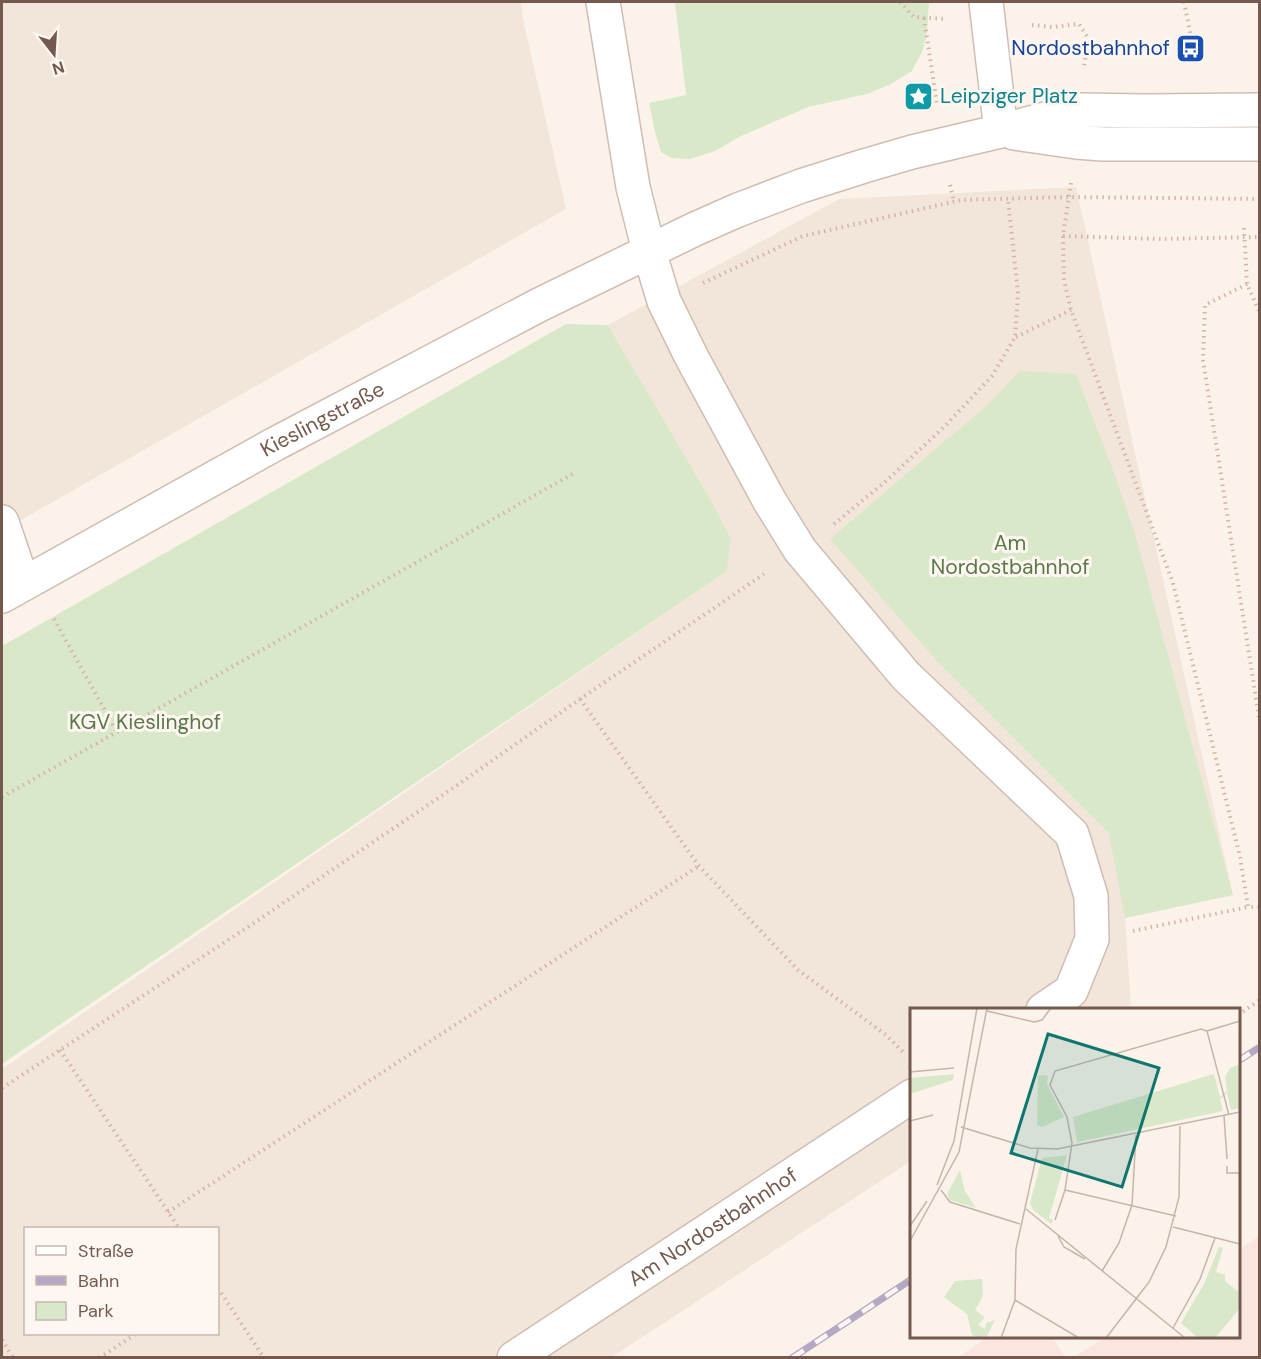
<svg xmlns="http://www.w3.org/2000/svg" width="1261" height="1359" font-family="'DM Sans',sans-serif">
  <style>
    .residential { fill: #f2e5d9; fill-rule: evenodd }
    .commercial { fill: #fae5df }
    .green { fill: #d9e8c9 }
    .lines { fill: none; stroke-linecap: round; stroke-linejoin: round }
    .minor-casing { stroke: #cfbdb3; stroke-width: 36 }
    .tertiary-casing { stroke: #cfbdb3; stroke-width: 36 }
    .path { stroke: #d4b4a7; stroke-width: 4; stroke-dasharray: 1.5 4.5; stroke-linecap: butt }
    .minor { stroke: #fff; stroke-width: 33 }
    .tertiary { stroke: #fff; stroke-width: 33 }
    .rail-casing { stroke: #b5a8c5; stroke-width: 7 }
    .rail { stroke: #fef7f1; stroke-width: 4.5; stroke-dasharray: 14; stroke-linecap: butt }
    .labels { text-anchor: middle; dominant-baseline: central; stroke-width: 6; stroke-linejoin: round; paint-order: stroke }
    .transit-label { font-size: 21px; fill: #164399; stroke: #fef7f1; text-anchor: end }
    .culture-label { font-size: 21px; fill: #0d838f; stroke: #fef7f1; text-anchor: start }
    .street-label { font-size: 21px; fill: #74594f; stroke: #fef7f1 }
    .park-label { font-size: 21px; fill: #5b7948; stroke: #fef7f1 }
    .inset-road { fill: none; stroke: #c5b5ac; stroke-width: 1.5 }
    .view { fill: #0f766e; fill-opacity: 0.15; stroke: #0f766e; stroke-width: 3 }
    .inset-edge { fill: none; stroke: #74594f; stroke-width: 3 }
  </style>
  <rect width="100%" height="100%" fill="#fbf3ea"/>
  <g class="residential">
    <polygon points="2,2 521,2 523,19 566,209 2,531"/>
    <path d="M1076,187l157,708 -108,23 6,91 -219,1 -1,151 -299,196h-610v-288l725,-498 4,-32 -18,-35 -105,-179 231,-126zM26,1228h192v106h-192z"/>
  </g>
  <g class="commercial">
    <polygon points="1259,1236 1259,1357 1074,1357 1106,1337 1238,1336 1239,1250"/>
    <polygon points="988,1337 1052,1337 1065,1357 958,1357"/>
  </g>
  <g class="green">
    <polygon points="675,2 929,2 927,32 923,50 912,71 891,84 867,94 808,107 739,137 715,151 690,159 671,158 661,152 655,132 649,103 686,95"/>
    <polygon points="566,324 608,325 713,504 731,539 727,571 2,1064 2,646"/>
    <polygon points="1020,371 1076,374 1111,465 1135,534 1233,895 1125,918 1109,833 936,660 830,539 984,408"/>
  </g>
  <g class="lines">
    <defs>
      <g id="minor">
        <polyline points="603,2 633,187 649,251 664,301 691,356 769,500 800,550 906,676 1072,834 1091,896 1092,939 1071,991 1043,1010"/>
        <polyline points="986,2 1001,131"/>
        <polyline points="2,522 23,584"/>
        <path id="s1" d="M514,1358l398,-262"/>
      </g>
      <g id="tertiary">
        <polyline points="1014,133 1076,142 1103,144 1260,144"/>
        <path id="s2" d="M2,596l273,-152 264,-139 156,-76 43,-19 63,-24 63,-20 48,-14 89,-21 78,-21 66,1 115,-1"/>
      </g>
    </defs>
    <use href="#minor" class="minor-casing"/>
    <use href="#tertiary" class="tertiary-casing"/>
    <g class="path">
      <polyline points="900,2 914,17 946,19"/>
      <polyline points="1184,2 1192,41 1191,55"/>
      <polyline points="924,18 937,104"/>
      <polyline points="1032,25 1052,27 1079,24 1088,38 1084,68"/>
      <polyline points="1071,183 1063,236 1064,280 1071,310 1173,583 1240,857 1248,907 1260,907"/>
      <polyline points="950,185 954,202"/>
      <polyline points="1244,228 1247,284 1260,313"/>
      <polyline points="1063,236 1160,239 1260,237"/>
      <polyline points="703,283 803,236 961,200 1069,197 1260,199"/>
      <polyline points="1247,284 1205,305 1203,360 1260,724"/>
      <polyline points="1016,337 1071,310"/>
      <polyline points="834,524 885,482 944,427 992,376 1015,337 1018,293 1008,199"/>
      <polyline points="54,619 117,732"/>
      <polyline points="580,699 699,866 798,970 886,1035 905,1054"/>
      <polyline points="2,797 576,472"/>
      <polyline points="1133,931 1248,907"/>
      <polyline points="1238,1015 1260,1000"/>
      <polyline points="60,1050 179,1228"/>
      <polyline points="2,1088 245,929 453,788 580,699 764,574"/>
      <polyline points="168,1212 699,866"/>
      <polyline points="218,1288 264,1358"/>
      <polyline points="2,1340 13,1358"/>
      <polyline points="99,1358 136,1334"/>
    </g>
    <use href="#minor" class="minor"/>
    <use href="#tertiary" class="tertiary"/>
    <defs>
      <g id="rail">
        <polyline points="1238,1061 1260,1047"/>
        <polyline points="792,1358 912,1279"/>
      </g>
    </defs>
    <use href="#rail" class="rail-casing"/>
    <use href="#rail" class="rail"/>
  </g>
  <defs>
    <symbol id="bus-square" viewBox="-11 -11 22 22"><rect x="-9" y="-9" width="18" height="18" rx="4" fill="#1a4fb4" stroke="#fef7f1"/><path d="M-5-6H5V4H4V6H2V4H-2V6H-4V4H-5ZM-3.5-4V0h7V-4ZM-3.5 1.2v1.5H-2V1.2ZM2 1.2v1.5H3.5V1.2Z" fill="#fff"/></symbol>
    <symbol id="sight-square" viewBox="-11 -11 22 22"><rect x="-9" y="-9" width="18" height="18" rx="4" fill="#0f9aa8" stroke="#fef7f1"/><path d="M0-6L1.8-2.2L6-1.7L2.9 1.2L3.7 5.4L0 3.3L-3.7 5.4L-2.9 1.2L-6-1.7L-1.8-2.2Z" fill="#fff"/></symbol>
  </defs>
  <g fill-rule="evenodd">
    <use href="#bus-square" x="1174" y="32" width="33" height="33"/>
    <use href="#sight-square" x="902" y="80" width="33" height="33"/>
  </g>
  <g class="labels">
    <g class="transit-label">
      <text x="1170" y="48">Nordostbahnhof</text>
    </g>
    <g class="culture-label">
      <text x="940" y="96">Leipziger Platz</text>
    </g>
    <g class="street-label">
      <text stroke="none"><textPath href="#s2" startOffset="366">Kieslingstraße</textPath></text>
      <text stroke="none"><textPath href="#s1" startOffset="238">Am Nordostbahnhof</textPath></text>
    </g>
    <g class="park-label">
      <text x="1010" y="543">Am<tspan x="1010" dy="24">Nordostbahnhof</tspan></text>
      <text x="145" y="722">KGV Kieslinghof</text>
    </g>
  </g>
  <g transform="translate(910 1008)">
    <rect width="330" height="330" fill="#fbf3ea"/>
    <path d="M330,56v44l-9,2 -4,-17 -7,6 3,12 -146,31 -4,-25 141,-43 6,23 7,-6 -2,-14 5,-9zM44,66l-1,6 -43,14v-16zM128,67l10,1 -1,8 17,33 -22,10 -5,-2zM157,147l-18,63 4,2 -2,4 -18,-14 -3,-7 12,-45zM50,162l5,21 11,17 -26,-8 -3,-6zM309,239l4,1 -7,24 9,3v6l15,12v15l-25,30h-17l-17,-15 23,-39zM72,271l1,17 -8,14 10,7 -7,8 7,4 1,-6 9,-3 -9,18h-8l-6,-3 -5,-21 -23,-17 11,-16z" fill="#d9e8c9"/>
    <path class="inset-road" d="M77,3l47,11 8,-2 9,-12M297,23l33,-10M0,64l44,-4M314,108l3,43M0,113l23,-6M51,119l69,21 27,1 183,-37M317,158v7h13M27,177l17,-44 23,-133M31,182l9,12 70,22M155,182l111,26M116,201l159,129M145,212l10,-30 7,-47 -5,-26 -17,-32 5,-14 146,-42 6,2 22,84M0,218l17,-25M263,219l67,17M148,228l6,11 21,12M0,233l49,-89 28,-144M192,263l17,-28 13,-38 4,-70M105,292l64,38M263,320l27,-49 15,-41M91,330l14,-38 1,-51 22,-100M196,330l43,-56 17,-35 13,-50 1,-71"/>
    <path class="view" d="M138,26l111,34 -37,119 -111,-34z"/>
    <rect width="330" height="330" class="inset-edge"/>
  </g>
  <rect width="1261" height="1359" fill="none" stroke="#74594f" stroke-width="6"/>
  <rect x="24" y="1227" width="195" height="108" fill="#fef7f1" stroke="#c7b8b0" stroke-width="1.5"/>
  <rect x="36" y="1246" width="30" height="9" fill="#ffffff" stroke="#c7b8b0" stroke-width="1.5"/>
  <text x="78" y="1257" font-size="18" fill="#74594f">Straße</text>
  <rect x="36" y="1276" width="30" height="9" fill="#b5a8c5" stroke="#c7b8b0" stroke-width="1.5"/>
  <text x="78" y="1287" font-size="18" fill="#74594f">Bahn</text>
  <rect x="36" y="1302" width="30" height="18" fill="#d9e8c9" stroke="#c7b8b0" stroke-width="1.5"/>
  <text x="78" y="1317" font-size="18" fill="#74594f">Park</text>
  <g transform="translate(54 54) rotate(163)" stroke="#fef7f1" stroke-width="4.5" paint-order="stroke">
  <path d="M0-4.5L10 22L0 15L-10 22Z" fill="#74594f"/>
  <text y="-9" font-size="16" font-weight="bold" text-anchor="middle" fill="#74594f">N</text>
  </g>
</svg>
